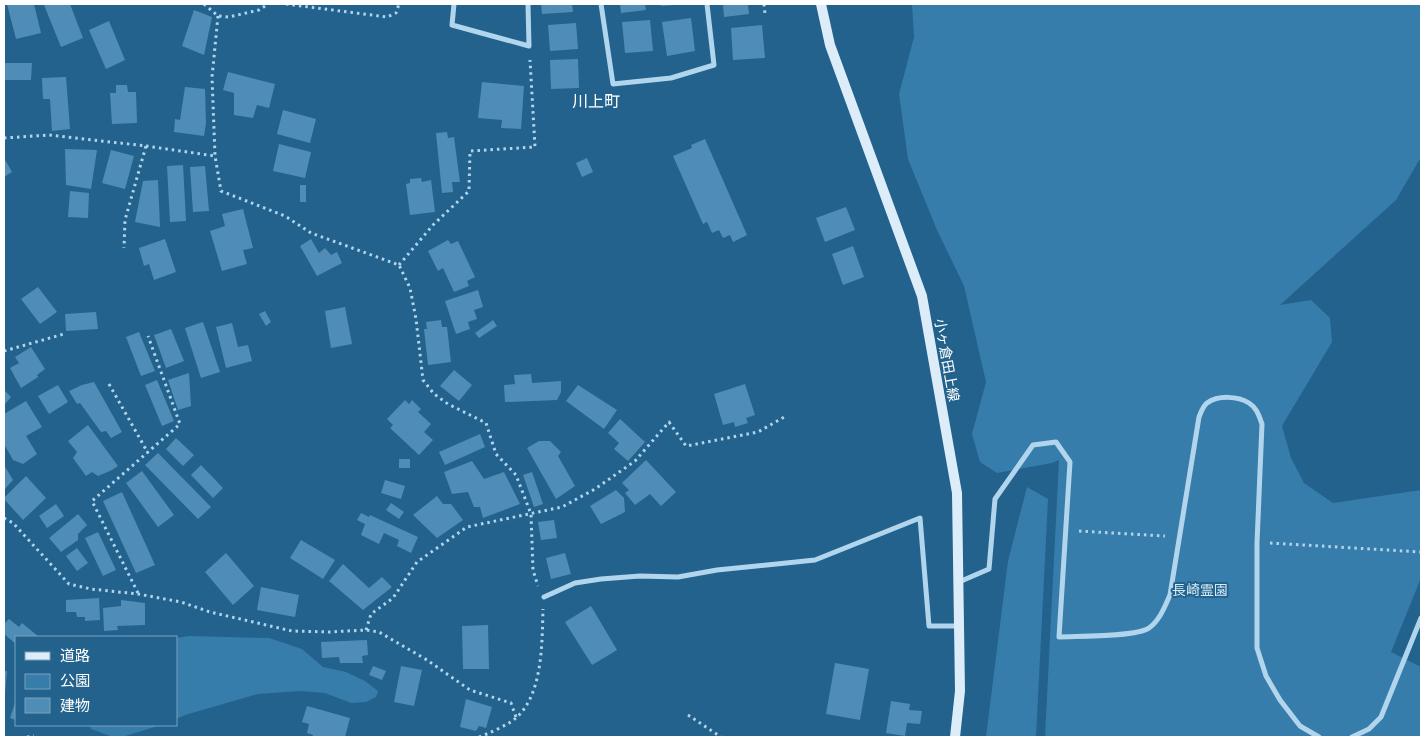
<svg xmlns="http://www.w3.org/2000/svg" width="1425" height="741" font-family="Cabin,'Noto Sans JP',sans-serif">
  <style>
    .green { fill: #367dab }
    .building { fill: #4f8db6 }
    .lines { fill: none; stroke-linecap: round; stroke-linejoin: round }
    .path { stroke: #b1d5ec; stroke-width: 3; stroke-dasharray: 2.5 4; stroke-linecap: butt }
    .minor { stroke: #b1d5ec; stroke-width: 5 }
    .secondary { stroke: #dcedf9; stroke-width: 10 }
    .labels { text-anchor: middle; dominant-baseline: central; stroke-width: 4; stroke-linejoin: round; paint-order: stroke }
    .street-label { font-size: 14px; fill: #fff; stroke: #22628d }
    .park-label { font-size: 14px; fill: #d6ebf9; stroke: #22628d }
    .quarter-label { font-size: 16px; fill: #fff; stroke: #22628d }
  </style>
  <rect width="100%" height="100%" fill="#22628d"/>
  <g class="green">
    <polygon points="912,4 1421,4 1421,157 1396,200 1280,305 1311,300 1330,318 1332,342 1282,426 1291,458 1304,483 1333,503 1421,490 1421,578 1391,652 1421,667 1421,737 1045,737 1059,460 1052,463 997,473 980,462 972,434 986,382 964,286 937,230 908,159 899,94 914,37"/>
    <polygon points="1027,487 1048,499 1036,737 986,737 1008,561"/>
    <polygon points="189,636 269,638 302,649 323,667 346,672 365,681 378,691 376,697 366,702 351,703 325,693 300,691 258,694 185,715 176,719 176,638"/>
    <polygon points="90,725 161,725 122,737 113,737 91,729"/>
  </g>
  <g class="building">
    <polygon points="7,4 34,4 41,33 16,39"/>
    <polygon points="48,4 70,4 83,38 61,47 44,5"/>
    <polygon points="541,4 572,4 573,12 542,14"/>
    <polygon points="620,4 645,4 646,10 621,13"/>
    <polygon points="661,4 675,4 675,5 661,6"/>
    <polygon points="723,4 748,4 749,14 724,17"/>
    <polygon points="194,10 212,17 204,55 182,46"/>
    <polygon points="691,18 695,51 667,56 662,22"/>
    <polygon points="650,20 653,51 625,53 622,22"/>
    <polygon points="109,21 125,60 106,69 89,30"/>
    <polygon points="576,23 578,49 550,51 548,25"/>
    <polygon points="762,25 765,58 733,60 731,28"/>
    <polygon points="578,59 579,88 551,89 550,60"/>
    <polygon points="4,63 32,63 31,80 4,80"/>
    <polygon points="228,72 275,84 269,108 257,105 253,118 234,115 234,93 223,90"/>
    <polygon points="66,77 70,129 52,131 50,99 43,99 42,78"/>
    <polygon points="482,82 524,86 521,129 501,128 502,120 478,118"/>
    <polygon points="116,85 127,85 128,92 136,92 137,123 112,124 110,93 116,93"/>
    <polygon points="185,87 205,89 206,123 204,136 174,132 175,119 180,120"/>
    <polygon points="283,110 316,119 310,143 277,134"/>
    <polygon points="447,132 448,138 454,137 460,182 452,182 453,192 442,193 436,133"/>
    <polygon points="705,139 747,235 733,242 730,235 723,238 719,230 712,233 707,222 703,224 673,156 692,148 691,145"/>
    <polygon points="279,144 311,152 305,178 273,171"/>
    <polygon points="65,149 97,150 91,189 66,185"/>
    <polygon points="111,150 134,156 125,189 102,183"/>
    <polygon points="4,158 12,172 4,177"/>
    <polygon points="587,158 593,172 582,177 576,163"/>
    <polygon points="183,165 186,221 170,222 167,166"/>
    <polygon points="205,166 209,211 193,212 190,167"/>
    <polygon points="421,178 422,182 431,180 435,212 410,215 406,184 410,183 410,179"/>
    <polygon points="158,180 160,227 135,222 143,181"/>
    <rect x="300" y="185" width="6" height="17"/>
    <polygon points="70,191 89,193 88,218 68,217"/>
    <polygon points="846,207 855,230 825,242 816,218"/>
    <polygon points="243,209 253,248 243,250 247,264 222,271 210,231 225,226 222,214"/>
    <polygon points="165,239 176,272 154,280 149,264 144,266 139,248"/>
    <polygon points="311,239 319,253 325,248 331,255 337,252 342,263 317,276 300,246"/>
    <polygon points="448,240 451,244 458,241 475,277 467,281 469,286 454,292 443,268 438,271 428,251"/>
    <polygon points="853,246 864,277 843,285 832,254"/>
    <polygon points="38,287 57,312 40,324 21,299"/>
    <polygon points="478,290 483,307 474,310 477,319 468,322 470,329 456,334 445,301"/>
    <polygon points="345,307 352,344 331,348 325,311"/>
    <polygon points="265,311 271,322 266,326 259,314"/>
    <polygon points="96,312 98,329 66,331 65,314"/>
    <polygon points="441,320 442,327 447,327 451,362 428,365 424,329 427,329 426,322"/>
    <polygon points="493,320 497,326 479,338 475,333"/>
    <polygon points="203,322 220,372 201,378 185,328"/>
    <polygon points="232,323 238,347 248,345 252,361 226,368 216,327"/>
    <polygon points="171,329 184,361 166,368 154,335"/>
    <polygon points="139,332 155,371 141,376 126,337"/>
    <polygon points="31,347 45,369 37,375 38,377 21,388 10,368 19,363 15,357"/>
    <polygon points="454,370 472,385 459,401 440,386"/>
    <polygon points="189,373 191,406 178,410 168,380"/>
    <polygon points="531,374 532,383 561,381 561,392 557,400 505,402 504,385 515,384 514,375"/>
    <polygon points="157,380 174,421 162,426 145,385"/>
    <polygon points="94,382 122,432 111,438 106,431 101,432 80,403 77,404 69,391 82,385"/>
    <polygon points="745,384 755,415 746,418 748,423 735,427 734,422 723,425 714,394"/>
    <polygon points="58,385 68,402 49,414 38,396"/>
    <polygon points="578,385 617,410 604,429 566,401"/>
    <polygon points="4,390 11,397 5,404 4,403"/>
    <polygon points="405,400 409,404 412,400 421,409 418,412 431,424 424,432 433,440 419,455 390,428 393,425 387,419"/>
    <polygon points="26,401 42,427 26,436 37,454 23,464 13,460 4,444 4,414"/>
    <polygon points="620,419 645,442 628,461 614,449 619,443 608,433"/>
    <polygon points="88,425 118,466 112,470 98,476 92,472 86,476 73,458 77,452 68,441"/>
    <polygon points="480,434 485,447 445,465 439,452"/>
    <polygon points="176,438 194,455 183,466 166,449"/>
    <polygon points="539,441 550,441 561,452 558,456 575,486 556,499 527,448"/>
    <polygon points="158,453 211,507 198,519 145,465"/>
    <rect x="399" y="459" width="11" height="9"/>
    <polygon points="646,460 676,492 661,506 650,494 635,505 625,493 629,490 622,483"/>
    <polygon points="472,461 484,479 504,472 520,504 483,518 480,507 474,507 468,492 452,494 444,472"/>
    <polygon points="4,465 13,480 4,490"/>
    <polygon points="201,465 223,488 213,498 191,475"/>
    <polygon points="142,471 174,515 158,527 126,483"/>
    <polygon points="532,472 543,504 534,507 523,475"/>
    <polygon points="26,476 46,498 23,520 4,499 4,498"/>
    <polygon points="385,480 405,486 401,499 381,493"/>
    <polygon points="616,490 624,498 625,512 601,524 590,506"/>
    <polygon points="122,492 155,565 136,573 103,501"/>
    <polygon points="437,496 443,504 451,504 463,520 437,538 413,515"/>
    <polygon points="391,503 404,512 399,519 386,510"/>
    <polygon points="56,504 64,516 47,528 39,516"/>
    <polygon points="361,513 369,517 370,515 418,537 411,553 397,546 399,540 384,533 379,544 361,535 365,524 357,520"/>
    <polygon points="78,514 87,525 78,534 78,540 61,552 49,538"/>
    <polygon points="554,520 557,538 541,540 538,522"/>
    <polygon points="98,532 116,570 103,576 85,538"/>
    <polygon points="301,540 335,560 323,579 290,558"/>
    <polygon points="77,548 88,563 77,571 66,556"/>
    <polygon points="226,553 254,586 233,605 205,572"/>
    <polygon points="565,553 571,574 551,579 546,558"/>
    <polygon points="343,564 369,588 382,577 392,587 363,610 329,581"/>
    <polygon points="261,587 299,595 295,617 257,610"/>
    <polygon points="99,598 100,620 85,621 85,617 77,617 76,612 66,612 66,600"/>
    <polygon points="121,600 145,603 145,625 117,626 118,630 104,631 103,608 121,606"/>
    <polygon points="591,606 617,650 592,665 565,622"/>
    <polygon points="9,619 19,627 22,623 39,637 16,637 16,644 4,634 4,624"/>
    <polygon points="488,625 489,669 463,669 462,626"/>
    <polygon points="367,640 368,655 362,656 363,663 340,663 339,657 322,658 321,642"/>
    <polygon points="835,663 869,669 860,720 826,714"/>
    <polygon points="373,666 386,671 382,680 369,675"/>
    <polygon points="401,666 422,670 414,706 394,702"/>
    <polygon points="4,671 7,671 5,693 4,693"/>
    <polygon points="466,699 492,707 486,728 479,726 476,731 460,727"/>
    <polygon points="16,700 16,720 10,718"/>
    <polygon points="891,701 910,704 909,710 922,711 920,724 907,723 905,736 886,733"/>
    <polygon points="307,706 350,718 345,737 312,737 313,735 307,733 309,724 302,722"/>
  </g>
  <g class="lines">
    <g class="path">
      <polyline points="204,4 218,16 229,17 259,10 268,4"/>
      <polyline points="286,4 387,17 396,13 399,4"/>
      <polyline points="764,4 765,14"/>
      <polyline points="218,16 212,77 215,156 221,191 285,216 311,233 399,265 410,288 416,319 423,380 434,394 448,404 486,423 496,454 516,475 531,514 533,570 538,586"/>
      <polyline points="4,138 49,135 146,146 125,220 124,248"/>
      <polyline points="146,146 215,156"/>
      <polyline points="399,265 433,225 469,191 470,151 535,147 530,60"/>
      <polyline points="4,351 64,334"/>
      <polyline points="109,384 148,453"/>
      <polyline points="4,518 13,523 69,584 91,589 138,594 181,602 210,612 292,631 329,632 366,630 379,632 427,660 470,690 511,703 516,717"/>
      <polyline points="1079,531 1165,536"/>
      <polyline points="1270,543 1421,552"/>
      <polyline points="138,593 92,501 180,424 148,336"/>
      <polyline points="366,630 371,614 393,598 417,562 467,527 562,507 595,489 635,461 669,422 686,446 758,432 786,416"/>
      <polyline points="688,715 721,737"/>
      <polyline points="27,737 34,736"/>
      <path d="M479,737c9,-3 31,-13 38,-20 26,-24 25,-75 26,-108"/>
    </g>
    <g class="minor">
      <polyline points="454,4 452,25 529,46 528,4"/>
      <polyline points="601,4 613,84 671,78 714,65 707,4"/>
      <path d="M959,582l30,-13 6,-70 38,-54 23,-3 14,20 -11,175c18,-1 78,0 90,-9 11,-8 16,-22 21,-33l29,-178c2,-5 4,-11 8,-14 11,-8 31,-7 42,0 8,5 10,13 13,21l-5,119v105l9,28 14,24 20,26 19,11"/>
      <polyline points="544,597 575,583 601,579 640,576 678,577 717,570 815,560 920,518 929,626 960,626"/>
      <polyline points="1352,737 1369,729 1381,717 1421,618"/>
    </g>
    <polyline class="secondary" points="821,4 830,45 922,296 957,493 960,691 955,737"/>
  </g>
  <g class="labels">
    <g class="street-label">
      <text transform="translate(947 360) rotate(80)">小ヶ倉田上線</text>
    </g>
    <g class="park-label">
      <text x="1200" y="590">長崎霊園</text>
    </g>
    <g class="quarter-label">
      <text x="596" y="101">川上町</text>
    </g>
  </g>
  <rect width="1425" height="741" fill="none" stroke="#ffffff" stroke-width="10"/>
  <rect x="15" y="636" width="162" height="90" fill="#22628d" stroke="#7aa1bb"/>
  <rect x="25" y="652" width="25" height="8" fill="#dcedf9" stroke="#7aa1bb"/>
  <text x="60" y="661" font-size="15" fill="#ffffff">道路</text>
  <rect x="25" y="674" width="25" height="15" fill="#367dab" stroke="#7aa1bb"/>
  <text x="60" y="686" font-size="15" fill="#ffffff">公園</text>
  <rect x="25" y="698" width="25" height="15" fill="#4f8db6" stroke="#7aa1bb"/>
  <text x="60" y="711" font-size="15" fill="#ffffff">建物</text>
</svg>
